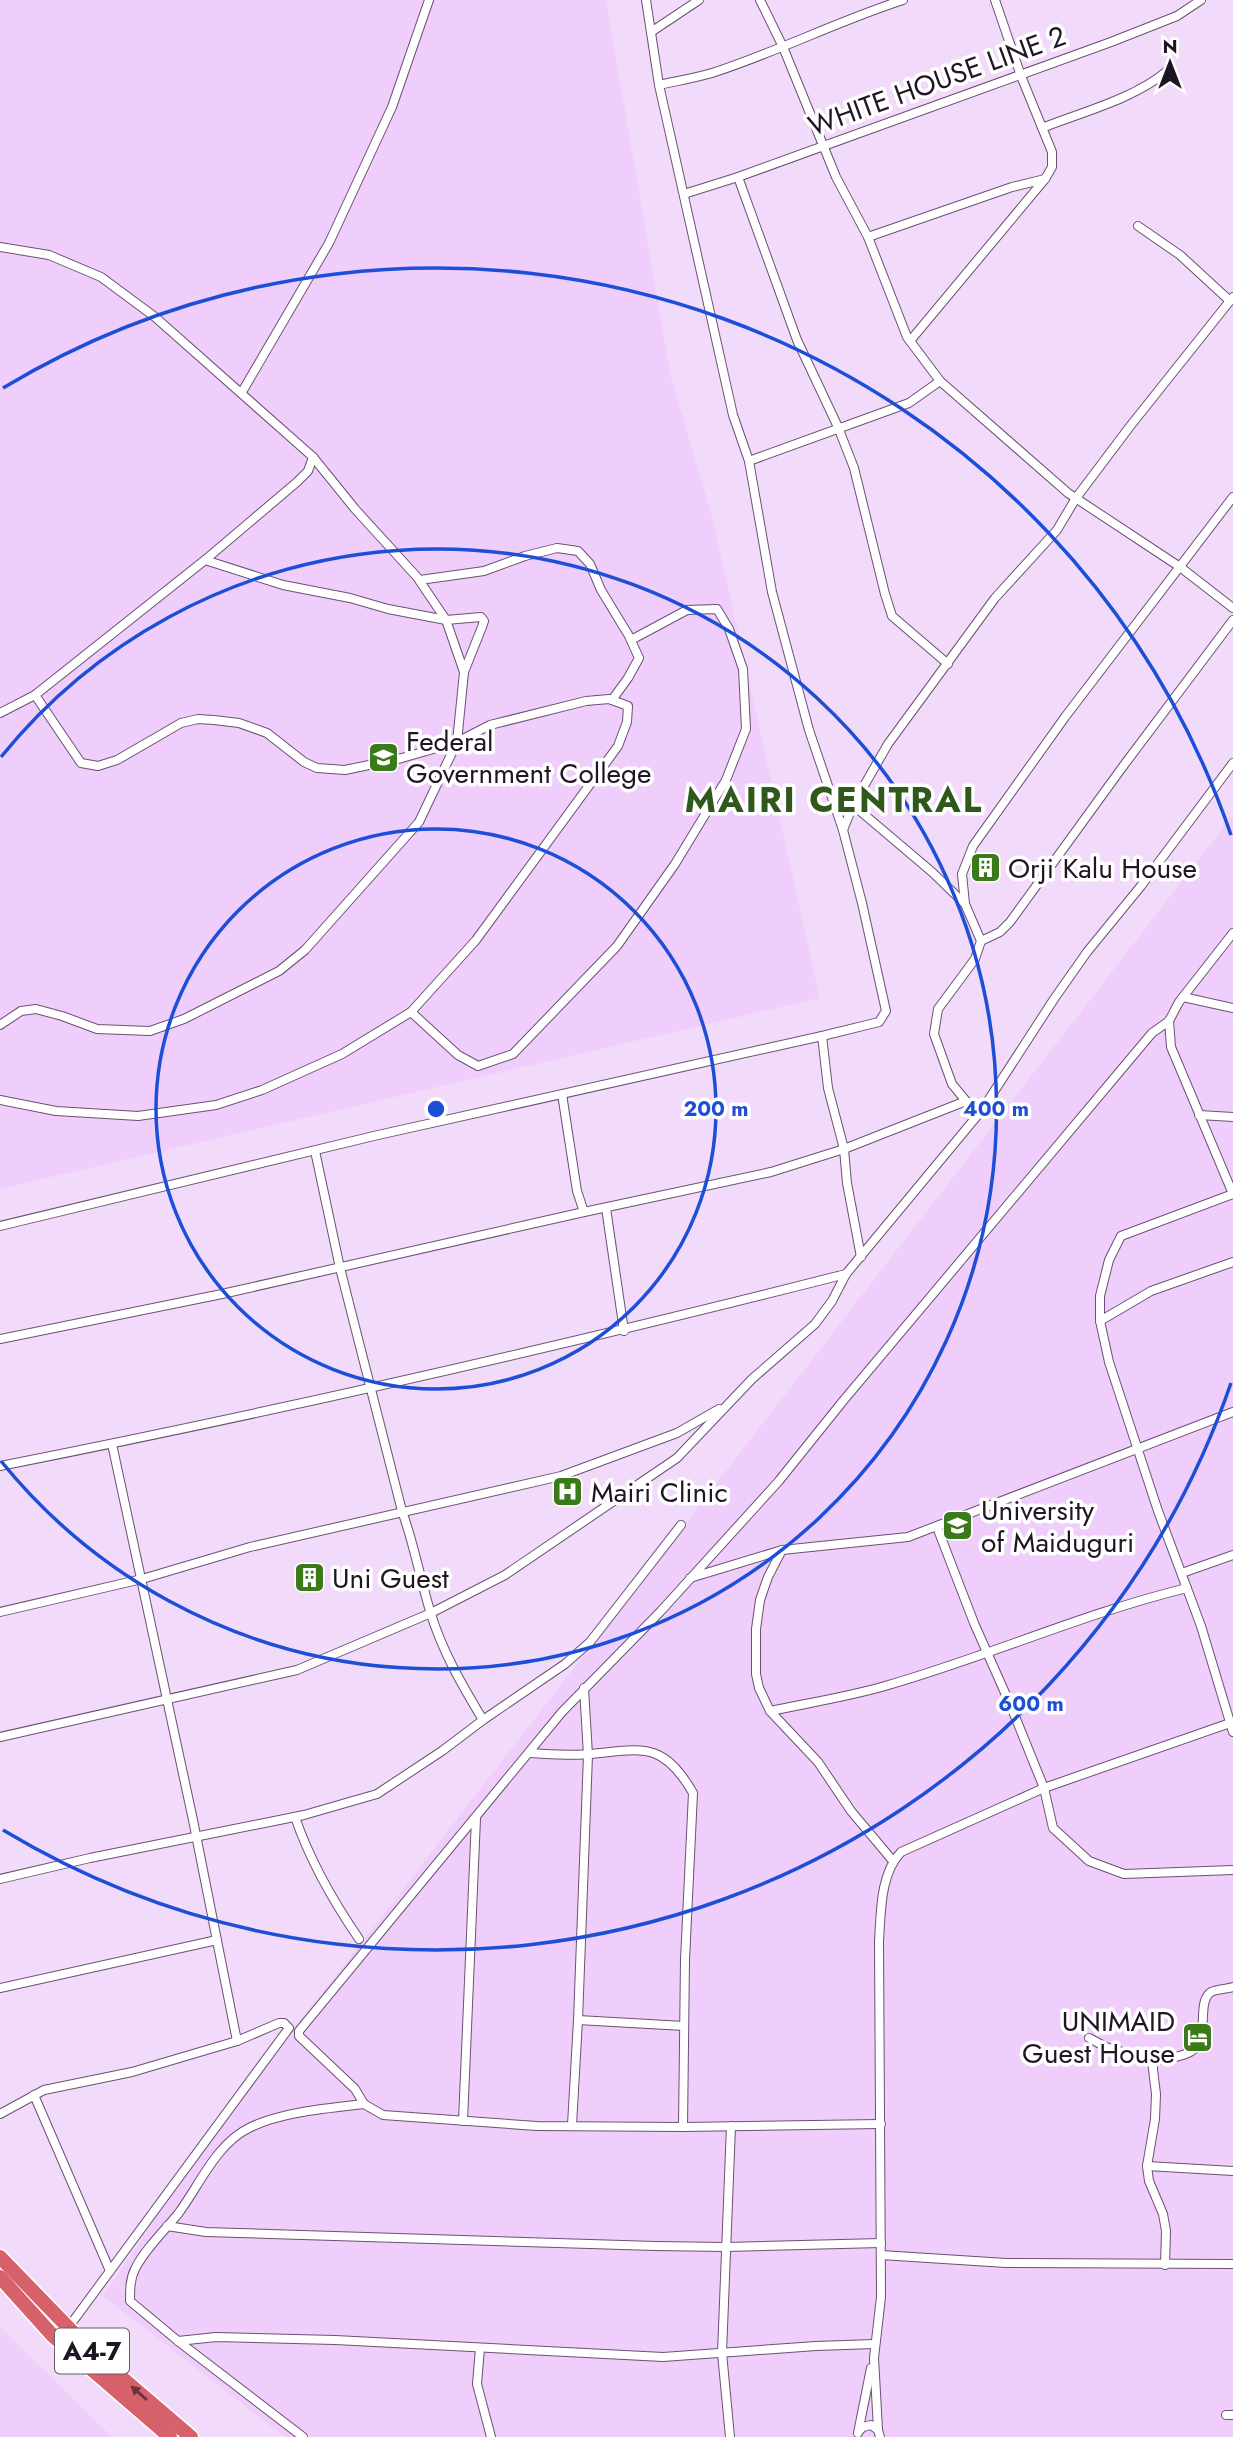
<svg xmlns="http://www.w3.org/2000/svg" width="1233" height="2437" font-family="Jost,sans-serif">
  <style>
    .built { fill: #f0cefb }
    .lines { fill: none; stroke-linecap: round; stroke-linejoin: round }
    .street-casing { stroke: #6a5173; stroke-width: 10 }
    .highway-casing { stroke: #fff; stroke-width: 17 }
    .street { stroke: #fff; stroke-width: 8 }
    .highway { stroke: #d6616a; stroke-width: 14 }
    .oneway { fill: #69333f }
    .ring { fill: none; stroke: #1d4ed8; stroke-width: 3.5 }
    .labels { text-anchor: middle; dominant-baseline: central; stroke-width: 7; stroke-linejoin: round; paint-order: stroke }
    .shield { fill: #fff; stroke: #635b65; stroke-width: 2 }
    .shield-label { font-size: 26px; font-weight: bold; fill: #201523 }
    .street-label { font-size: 28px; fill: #201523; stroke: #fff }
    .poi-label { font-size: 28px; fill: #201523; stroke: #fff; text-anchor: start }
    .district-label { font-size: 35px; font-weight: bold; letter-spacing: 2px; fill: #2e581c; stroke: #fff }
    .centre { fill: #1d4ed8; stroke: #fff; stroke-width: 3.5 }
    .ring-label { font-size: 21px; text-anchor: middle; font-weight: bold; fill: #1d4ed8; stroke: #fff; stroke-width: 7; stroke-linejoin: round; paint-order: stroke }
  </style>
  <rect width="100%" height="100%" fill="#f2dbfa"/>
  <g class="built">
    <polygon points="0,0 606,0 671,378 712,516 820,998 0,1189"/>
    <polygon points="1233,815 1233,2437 285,2437 103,2296 225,2115 365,1938"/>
    <polygon points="0,2327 112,2437 0,2437"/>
  </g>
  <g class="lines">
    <defs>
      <g id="street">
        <polyline points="760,0 783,47 836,177 868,237 907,337 940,381 1068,493 1180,567 1233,608"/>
        <polyline points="651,32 699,0"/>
        <path d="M659,85c18,-4 36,-7 53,-12 65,-21 126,-52 191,-73"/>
        <path d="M1042,128c40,-16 92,-29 125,-57"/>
        <polyline points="738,177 797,340 838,427 854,468 885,594 892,616 948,664"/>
        <polyline points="684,194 738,177 1111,42 1177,16 1201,0"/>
        <polyline points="1138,226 1180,255 1230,301"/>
        <polyline points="868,237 1012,187 1045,179"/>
        <polyline points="0,247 49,255 101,277 155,317 313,457 355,509 417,577 446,620 464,672 457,742 419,822 305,950 279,971 184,1019 150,1031 97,1029 62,1016 36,1009 21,1011 0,1025"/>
        <polyline points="910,341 1045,179 1052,167 1052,152 1021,76 995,0"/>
        <polyline points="242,392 329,243 392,107 429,0"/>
        <polyline points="749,461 909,403 940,381"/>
        <polyline points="205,560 283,585 350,598 388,609 446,620 481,617 484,621 482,627 464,672"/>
        <polyline points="420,580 484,571 525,556 557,548 578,551 590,564 601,590 629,636 639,658 628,678 612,700"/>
        <polyline points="0,713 35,695 205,560 297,482 308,471 313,457"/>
        <polyline points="853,805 932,872 965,904"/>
        <polyline points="843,830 853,805 888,744 995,598 1057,530 1076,498 1131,425 1233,297"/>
        <polyline points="981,941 1000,932 1010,922 1124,765 1233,620"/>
        <polyline points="1183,997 1233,1008"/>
        <polyline points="411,1012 458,1055 478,1066 513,1054 617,946 675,864 726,780 746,729 743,669 729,629 717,609 687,610 631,640"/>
        <polyline points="1169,1021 1171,1047 1233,1194"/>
        <polyline points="822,1036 828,1088 844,1149 847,1183 861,1257"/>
        <polyline points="562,1094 577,1191 584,1212"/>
        <polyline points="0,1100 56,1111 138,1116 216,1105 262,1090 342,1054 411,1012 476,940 618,746 627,722 628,706 609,699 586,701 490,725 457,742 402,758 345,770 317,768 304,762 267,733 239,723 214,720 198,719 181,723 117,760 98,766 81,763 35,695"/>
        <polyline points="966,1101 952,1084 934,1034 938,1009 975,959 981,941 965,904 962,874 973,846 1065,717 1233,497"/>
        <polyline points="1199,1115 1233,1117"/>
        <path d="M315,1151l25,117 62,243c12,33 18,67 28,100 12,40 32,74 53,109"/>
        <polyline points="1233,1194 1121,1236 1109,1260 1100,1296 1100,1321 1109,1362 1158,1511 1201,1626 1233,1732"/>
        <polyline points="606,1208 624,1331"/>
        <polyline points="0,1226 378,1135 822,1036 879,1022 886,1011 862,903 843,830 809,730 772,592 749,461 733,415 659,85 646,0"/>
        <polyline points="1100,1321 1151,1291 1233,1262"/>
        <polyline points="0,1339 222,1294 584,1212 771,1172 844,1149 966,1101 982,1110"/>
        <polyline points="112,1444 193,1820 237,2041"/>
        <path d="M0,1466c284,-56 566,-121 846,-192"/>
        <polyline points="937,1527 974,1623 1010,1704 1044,1788 1053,1828 1089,1861 1124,1874 1233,1870"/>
        <polyline points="782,1550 768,1577 760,1600 756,1629 756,1674 759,1688 770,1711 818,1762 851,1811 893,1861"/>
        <polyline points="1182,1573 1233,1555"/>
        <polyline points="690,1578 782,1550 908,1537 1233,1412"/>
        <polyline points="0,1612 142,1579 250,1547 561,1476 677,1433 719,1409"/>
        <path d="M770,1711c38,-8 77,-14 115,-25 102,-29 199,-73 302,-98"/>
        <polyline points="0,1737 297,1670 431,1613 505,1575 677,1458 752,1379 815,1324 832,1301 846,1274 982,1110 1054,999 1087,952 1141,886 1233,763"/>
        <path d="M530,1753c20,1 41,3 61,1 52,-5 72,-13 102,39l-8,167 -2,167"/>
        <path d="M295,1817c15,44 38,84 64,122"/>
        <polyline points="0,1879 90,1858 304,1815 377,1794 442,1751 483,1720 565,1664 590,1642 681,1525"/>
        <polyline points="0,1988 217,1940"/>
        <polyline points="578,2020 684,2026"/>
        <polyline points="1089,2038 1106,2047 1152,2061 1156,2094 1155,2119 1147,2166 1149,2181 1163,2214 1166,2231 1165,2265"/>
        <path d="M1152,2061c12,-2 27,-3 38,-9 22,-12 5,-49 21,-60 6,-3 16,-3 22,-5"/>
        <polyline points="34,2095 110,2271"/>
        <polyline points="0,2114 44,2090 132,2072 237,2041 279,2023 284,2023 289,2028 68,2328"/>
        <polyline points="463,2121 476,1818"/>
        <polyline points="881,2124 683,2127 537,2126 383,2115 364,2104 355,2089 299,2036 299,2031 562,1712 660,1612 778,1482 843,1401 1152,1033 1169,1021 1179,1002 1233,933"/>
        <polyline points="572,2125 578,2020 588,1755 584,1688"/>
        <polyline points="1147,2166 1233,2171"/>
        <polyline points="167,2226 206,2232 655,2246 726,2247 881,2243"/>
        <polyline points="881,2255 1006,2263 1233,2264"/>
        <polyline points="178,2341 216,2337 335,2340 663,2357 816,2346 874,2344"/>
        <polyline points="480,2348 477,2384 491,2437"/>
        <polyline points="1226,2415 1233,2415"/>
        <path d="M878,2429l-4,-71 7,-61 -2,-356c2,-29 1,-67 22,-89l143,-64 189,-66"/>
        <polyline points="859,2431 863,2427 871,2425 878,2430 880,2437"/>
        <polyline points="858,2433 871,2368"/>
        <path d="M303,2437l-125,-96 -48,-40c0,-11 0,-22 5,-32 10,-20 29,-38 43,-55 21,-28 38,-70 71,-86 31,-16 80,-20 115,-24"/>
        <polyline points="730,2437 722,2353 731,2126"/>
      </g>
      <g id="highway">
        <polyline points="0,2257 93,2353 191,2437"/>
        <polyline points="0,2277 53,2336 170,2437"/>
      </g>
    </defs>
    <use href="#street" class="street-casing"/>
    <use href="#highway" class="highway-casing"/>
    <use href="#street" class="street"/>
    <use href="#highway" class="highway"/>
  </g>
  <defs><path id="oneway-solid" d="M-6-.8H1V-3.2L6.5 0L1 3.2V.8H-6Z" transform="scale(1.75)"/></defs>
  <use class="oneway" href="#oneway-solid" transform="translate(139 2393) rotate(-139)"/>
  <g class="ring">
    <circle cx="436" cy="1109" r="280"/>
    <path d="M1 757A560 560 0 1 1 1 1461"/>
    <path d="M1231 1383A841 841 0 0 1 3 1830M3 388A841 841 0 0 1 1231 835"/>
  </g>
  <defs>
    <symbol id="school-square" viewBox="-11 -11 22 22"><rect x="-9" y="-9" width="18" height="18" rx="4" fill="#3a7a19" stroke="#fff"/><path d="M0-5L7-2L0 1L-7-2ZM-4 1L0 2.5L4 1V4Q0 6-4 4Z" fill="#fff"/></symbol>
    <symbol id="building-square" viewBox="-11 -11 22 22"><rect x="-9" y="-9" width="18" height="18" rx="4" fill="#3a7a19" stroke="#fff"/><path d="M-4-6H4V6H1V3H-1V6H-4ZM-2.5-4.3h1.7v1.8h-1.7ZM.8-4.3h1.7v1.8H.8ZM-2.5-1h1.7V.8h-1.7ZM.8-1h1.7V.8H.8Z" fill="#fff"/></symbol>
    <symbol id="hospital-square" viewBox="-11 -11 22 22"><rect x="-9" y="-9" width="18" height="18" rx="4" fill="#3a7a19" stroke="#fff"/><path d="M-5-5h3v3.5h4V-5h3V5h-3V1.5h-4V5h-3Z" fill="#fff"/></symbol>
    <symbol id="university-square" viewBox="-11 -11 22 22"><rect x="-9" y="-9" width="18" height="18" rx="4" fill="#3a7a19" stroke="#fff"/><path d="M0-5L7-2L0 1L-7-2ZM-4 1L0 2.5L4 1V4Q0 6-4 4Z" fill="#fff"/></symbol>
    <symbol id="hotel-square" viewBox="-11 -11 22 22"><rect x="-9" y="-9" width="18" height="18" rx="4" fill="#3a7a19" stroke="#fff"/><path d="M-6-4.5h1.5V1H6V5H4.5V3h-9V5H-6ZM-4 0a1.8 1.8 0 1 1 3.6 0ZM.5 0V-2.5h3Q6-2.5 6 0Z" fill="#fff"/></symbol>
  </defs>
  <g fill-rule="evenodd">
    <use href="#school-square" x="366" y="740" width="35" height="35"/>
    <use href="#building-square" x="968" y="850" width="35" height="35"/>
    <use href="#hospital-square" x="550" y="1474" width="35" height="35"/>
    <use href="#university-square" x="940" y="1508" width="35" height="35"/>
    <use href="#building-square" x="292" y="1560" width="35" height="35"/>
    <use href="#hotel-square" x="1180" y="2020" width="35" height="35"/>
  </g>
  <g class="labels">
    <rect class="shield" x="55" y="2328.5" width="74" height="45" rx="5"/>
    <g class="shield-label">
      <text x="92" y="2351">A4-7</text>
    </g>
    <g class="street-label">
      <text transform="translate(937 81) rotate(-20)">WHITE HOUSE LINE 2</text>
    </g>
    <g class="poi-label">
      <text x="406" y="741">Federal<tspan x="406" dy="32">Government College</tspan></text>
      <text x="1008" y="868">Orji Kalu House</text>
      <text x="591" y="1492">Mairi Clinic</text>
      <text x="981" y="1510">University<tspan x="981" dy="32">of Maiduguri</tspan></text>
      <text x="332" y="1578">Uni Guest</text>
      <text x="1175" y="2021" text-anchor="end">UNIMAID<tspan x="1175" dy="32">Guest House</tspan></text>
    </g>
    <g class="district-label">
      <text x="834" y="800">MAIRI CENTRAL</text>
    </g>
  </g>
  <circle cx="436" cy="1109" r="10" class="centre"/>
  <g class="ring-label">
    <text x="716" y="1116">200 m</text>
    <text x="996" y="1116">400 m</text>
    <text x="1031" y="1711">600 m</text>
  </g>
  <g transform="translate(1170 63)" stroke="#ffffff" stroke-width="5" paint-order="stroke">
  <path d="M0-5L12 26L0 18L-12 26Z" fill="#201523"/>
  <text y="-10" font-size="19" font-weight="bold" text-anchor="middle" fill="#201523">N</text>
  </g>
</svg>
